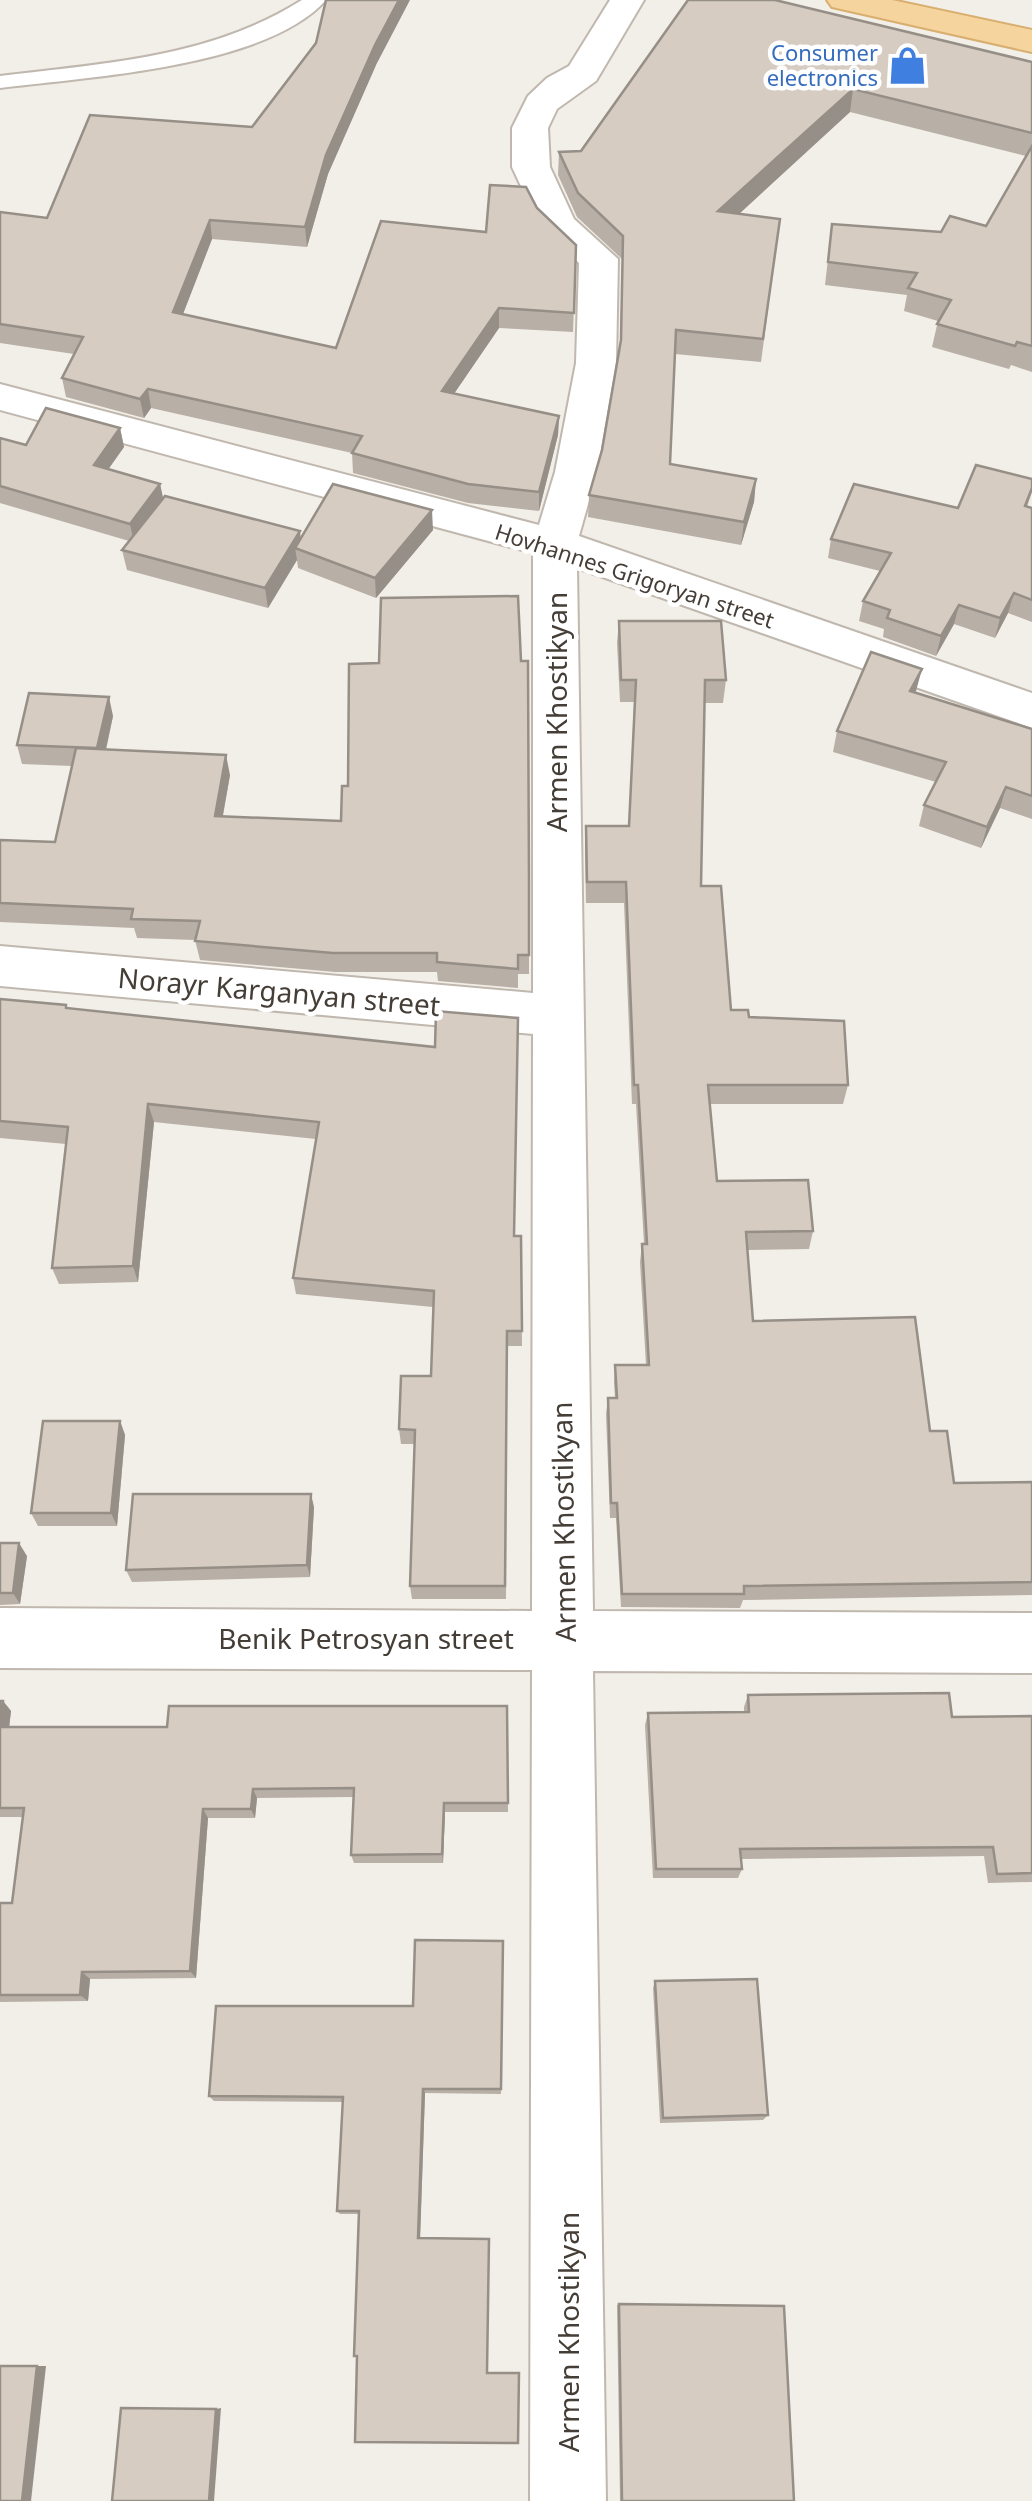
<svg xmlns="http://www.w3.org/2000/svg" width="1032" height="2501" font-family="'Noto Sans',sans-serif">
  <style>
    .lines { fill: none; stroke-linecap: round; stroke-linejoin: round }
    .service-casing { stroke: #c0b8ae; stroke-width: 4 }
    .minor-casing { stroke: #c0b8ae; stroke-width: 4 }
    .primary-casing { stroke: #d9af70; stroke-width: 4 }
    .service { fill: #fff; fill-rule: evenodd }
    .minor { fill: #fff; fill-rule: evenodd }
    .primary { fill: #f5d49e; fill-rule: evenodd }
    .wall { fill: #b8afa6 }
    .shaded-wall { fill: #968f87 }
    .building { fill: #d6ccc1; stroke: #968f87; stroke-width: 2.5 }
    .labels { text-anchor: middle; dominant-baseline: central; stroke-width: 9; stroke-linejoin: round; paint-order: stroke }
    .far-shop-label { font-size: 22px; fill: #366cbe; stroke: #fff; text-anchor: end }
    .far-street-label { font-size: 22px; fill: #453e37; stroke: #fff }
    .street-label { font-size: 28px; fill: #453e37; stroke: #fff }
  </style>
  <rect width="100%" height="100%" fill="#f2eee8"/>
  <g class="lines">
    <defs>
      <path id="service" d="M302,0h24c-61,68 -239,77 -326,88v-12c105,-13 210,-18 302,-76z"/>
      <polygon id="minor" points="610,0 644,0 596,81 557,109 548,128 550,167 574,219 618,259 616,363 597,472 579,536 1032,693 1032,728 577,568 593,1611 1032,1613 1032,1673 593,1671 606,2501 530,2501 532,1670 0,1668 0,1608 532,1611 533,1034 0,986 0,946 533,993 533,553 0,410 0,384 539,525 555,472 576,363 579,263 539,225 512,167 512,128 528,96 547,78 569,66"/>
      <polygon id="primary" points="827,0 892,0 1032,30 1032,52 832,7"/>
    </defs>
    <use href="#service" class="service-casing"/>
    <use href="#minor" class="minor-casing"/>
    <use href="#primary" class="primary-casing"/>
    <use href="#service" class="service"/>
    <use href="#minor" class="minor"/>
    <use href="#primary" class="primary"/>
  </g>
  <g class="wall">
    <polygon points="688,0 1032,62 1032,372 1011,365 1009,369 932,347 938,321 904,311 907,295 825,285 832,224 941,232 986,226 1026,156 850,112 739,214 780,219 761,362 675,354 670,464 756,479 754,502 741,545 588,517 589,495 602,450 620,345 622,259 577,217 558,175 559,152 581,151"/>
    <polygon points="376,65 328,174 307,247 212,239 183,314 336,348 486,232 537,208 576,245 573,332 499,328 454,393 559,416 558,435 539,511 468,503 353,473 352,453 151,408 144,418 66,397 62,378 74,354 0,343 0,212 47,218 252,127"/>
    <polygon points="120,428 124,447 108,469 160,484 163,498 301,538 433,530 376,598 298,568 297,560 268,608 127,570 122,550 129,541 0,503 0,438 26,445"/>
    <polygon points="1032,479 1032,492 1027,507 1032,508 1032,622 1008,613 995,638 954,624 936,656 883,637 884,629 859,621 863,601 880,571 828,558 831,539 958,508"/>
    <polygon points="619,621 726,680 723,703 705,703 701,886 731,1010 749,1017 848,1085 843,1104 710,1104 717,1181 813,1231 809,1249 748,1250 753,1321 930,1431 954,1483 1032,1482 1032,1595 743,1600 740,1608 621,1607 616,1518 610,1518 606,1414 608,1398 615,1398 614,1382 615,1365 646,1365 640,1262 642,1244 644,1244 636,1104 632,1104 624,903 586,903 585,847 586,826 629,826 634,702 620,702 617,643"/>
    <polygon points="916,693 1032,729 1032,819 1000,808 981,848 919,826 924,805 936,782 833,752 837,731"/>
    <polygon points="113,716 106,750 230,775 223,816 529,883 529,974 518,974 518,988 438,981 437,972 335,972 200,960 195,940 137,938 134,928 0,922 0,840 55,842 72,766 22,764 17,745"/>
    <polygon points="0,999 67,1008 435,1047 514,1236 521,1236 522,1346 507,1346 506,1599 412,1599 410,1586 415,1444 401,1444 399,1429 431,1376 433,1307 296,1294 293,1278 316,1139 154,1122 138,1282 59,1284 52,1268 66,1144 0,1138"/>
    <polygon points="120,1421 125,1435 117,1526 38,1526 31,1513"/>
    <polygon points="314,1507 310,1577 132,1582 126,1570"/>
    <polygon points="0,1543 27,1556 20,1604 0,1605"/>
    <polygon points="748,1695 952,1717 1032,1716 1032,1882 988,1883 984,1856 741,1859 742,1869 738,1878 653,1878 645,1725 648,1713 744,1712 744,1707"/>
    <polygon points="0,1701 3,1701 11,1711 9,1727 167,1727 507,1706 508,1812 445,1812 443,1863 354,1863 351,1855 353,1797 257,1798 255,1818 208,1818 196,1978 90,1979 88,2001 0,2002 0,1903 12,1903 23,1817 0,1817"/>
    <polygon points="503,1941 501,2094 425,2093 420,2238 487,2373 518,2443 357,2357 359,2214 340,2214 337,2211 343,2102 214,2101 209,2096 413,2006"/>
    <polygon points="655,1981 768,2115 763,2120 660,2123 653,1988"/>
    <polygon points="619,2304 794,2501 620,2501 617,2305"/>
  </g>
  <g class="shaded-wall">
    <polygon points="399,0 410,0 376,65 328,174 307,247 305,227 326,155 375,45"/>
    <polygon points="853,89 850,112 716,235 718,211"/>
    <polygon points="210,220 212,239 176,332 173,312"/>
    <polygon points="499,308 499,328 443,410 442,391"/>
    <polygon points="148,389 151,408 144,418 140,399"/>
    <polygon points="559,416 558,435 539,511 539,492"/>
    <polygon points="120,428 124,447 98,484 94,465"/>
    <polygon points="756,479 754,502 741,545 744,522"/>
    <polygon points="160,484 164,503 134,543 130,524"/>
    <polygon points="432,510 433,530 376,598 375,578"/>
    <polygon points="300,531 302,551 295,548 297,560 268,608 265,588"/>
    <polygon points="1014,593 1008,613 995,638 1000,618"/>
    <polygon points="959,605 954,624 936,656 941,636"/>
    <polygon points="922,669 916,691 904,712 910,691"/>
    <polygon points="109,697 113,716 102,767 97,748"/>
    <polygon points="226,755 230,775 219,836 215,816"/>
    <polygon points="1006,787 1000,808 981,848 987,827"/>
    <polygon points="148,1104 154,1122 138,1282 133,1266"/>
    <polygon points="120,1421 125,1435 117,1526 111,1513"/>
    <polygon points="311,1494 314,1507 310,1577 307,1565"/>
    <polygon points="19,1543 27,1556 20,1604 13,1593"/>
    <polygon points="3,1701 11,1711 8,1737 0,1727"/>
    <polygon points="253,1789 257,1798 255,1818 251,1809"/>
    <polygon points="444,1803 445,1812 443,1863 442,1854"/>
    <polygon points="203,1809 208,1818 196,1978 190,1971"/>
    <polygon points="82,1972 90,1979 88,2001 80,1995"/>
    <polygon points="423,2089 425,2093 420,2241 418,2238"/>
    <polygon points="37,2366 46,2366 31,2501 22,2501"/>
    <polygon points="221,2408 214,2501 209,2501 216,2409"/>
  </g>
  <g class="building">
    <polygon points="326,0 399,0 375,45 326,155 305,227 210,220 173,312 336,348 381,221 486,232 490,185 526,187 537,208 576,245 574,313 499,308 442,391 559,416 539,492 468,484 352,453 362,436 148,389 140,399 62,378 83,337 0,324 0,212 47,218 90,115 252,127 316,43"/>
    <polygon points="688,0 775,0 1032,62 1032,133 853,89 718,211 780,219 763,339 676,330 670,464 756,479 744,522 589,495 602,450 621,340 623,236 578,193 559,152 581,151"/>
    <polygon points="1032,146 1032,346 1017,342 1015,346 937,324 951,300 908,288 917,273 828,262 832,224 941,232 950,216 986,226"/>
    <polygon points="46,408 120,428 94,465 160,484 130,524 0,486 0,438 26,445"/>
    <polygon points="976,465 1032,479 1032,488 1025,506 1032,508 1032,600 1014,593 1000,618 959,605 941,636 887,618 890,610 863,601 891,553 831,539 854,484 958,508"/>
    <polygon points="333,484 432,510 375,578 295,548"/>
    <polygon points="165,496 300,531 265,588 122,550"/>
    <polygon points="518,596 521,661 528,661 529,883 529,955 518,955 518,969 437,962 437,953 333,953 195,941 200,921 131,919 133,909 0,903 0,840 55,842 76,748 226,755 215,816 341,821 342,786 348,786 349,664 379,663 381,598"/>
    <polygon points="619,621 721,621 726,680 705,680 701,886 721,886 731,1010 748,1010 749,1017 844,1021 848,1085 708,1085 717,1181 808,1180 813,1231 746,1232 753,1321 915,1317 930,1431 947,1431 954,1483 1032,1482 1032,1582 744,1586 744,1594 622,1594 617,1503 611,1503 608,1398 617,1398 615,1365 649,1365 642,1244 647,1244 638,1085 634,1085 626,882 587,882 586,826 629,826 636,680 621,680"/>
    <polygon points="871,652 922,669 910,691 1032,729 1032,796 1006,787 987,827 924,805 946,762 837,731"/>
    <polygon points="29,693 109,697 97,748 17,745"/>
    <polygon points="0,999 66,1005 66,1008 435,1047 436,1011 518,1018 514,1236 521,1236 522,1331 507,1331 505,1586 410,1586 415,1430 399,1429 401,1376 431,1376 434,1291 293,1278 319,1122 148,1104 133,1266 52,1268 68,1127 0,1121"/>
    <polygon points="43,1421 120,1421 111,1513 31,1513"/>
    <polygon points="133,1494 311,1494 307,1565 126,1570"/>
    <polygon points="0,1543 19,1543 13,1593 0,1593"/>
    <polygon points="949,1693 952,1717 1032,1716 1032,1873 997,1874 993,1847 740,1849 742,1869 656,1869 648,1713 749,1712 748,1695"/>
    <polygon points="0,1701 3,1701 0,1725"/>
    <polygon points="169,1706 507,1706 508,1803 444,1803 442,1854 351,1855 354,1788 253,1789 251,1809 203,1809 190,1971 82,1972 80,1995 0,1995 0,1903 12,1903 24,1808 0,1808 0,1727 167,1727"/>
    <polygon points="415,1940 503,1941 501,2089 423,2089 418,2238 489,2239 487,2373 519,2373 518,2443 355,2442 357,2356 354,2356 359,2211 337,2211 343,2097 209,2096 216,2006 413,2006"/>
    <polygon points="757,1979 768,2115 663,2118 655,1981"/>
    <polygon points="619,2304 784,2306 794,2501 622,2501"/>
    <polygon points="0,2366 37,2366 22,2501 0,2501"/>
    <polygon points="121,2408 216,2409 209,2501 112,2501"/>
  </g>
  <defs>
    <symbol id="shop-bare" viewBox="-9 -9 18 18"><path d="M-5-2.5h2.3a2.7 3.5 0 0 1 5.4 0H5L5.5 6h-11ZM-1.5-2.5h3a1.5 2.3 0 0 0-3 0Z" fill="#3f7fe0" stroke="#fff" stroke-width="2.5" paint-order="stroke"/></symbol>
  </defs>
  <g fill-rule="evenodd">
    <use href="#shop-bare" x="880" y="38" width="55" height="55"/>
  </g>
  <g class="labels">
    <g class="far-shop-label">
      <text x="878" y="52">Consumer<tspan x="878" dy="25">electronics</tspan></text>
    </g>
    <g class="far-street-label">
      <text transform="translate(635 575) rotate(18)">Hovhannes Grigoryan street</text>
    </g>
    <g class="street-label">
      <text transform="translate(556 712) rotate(-90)">Armen Khostikyan</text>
      <text transform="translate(279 991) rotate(5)">Norayr Karganyan street</text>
      <text transform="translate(563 1522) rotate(-91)">Armen Khostikyan</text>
      <text x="366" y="1638">Benik Petrosyan street</text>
      <text transform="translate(568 2332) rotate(-90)">Armen Khostikyan</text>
    </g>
  </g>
</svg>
